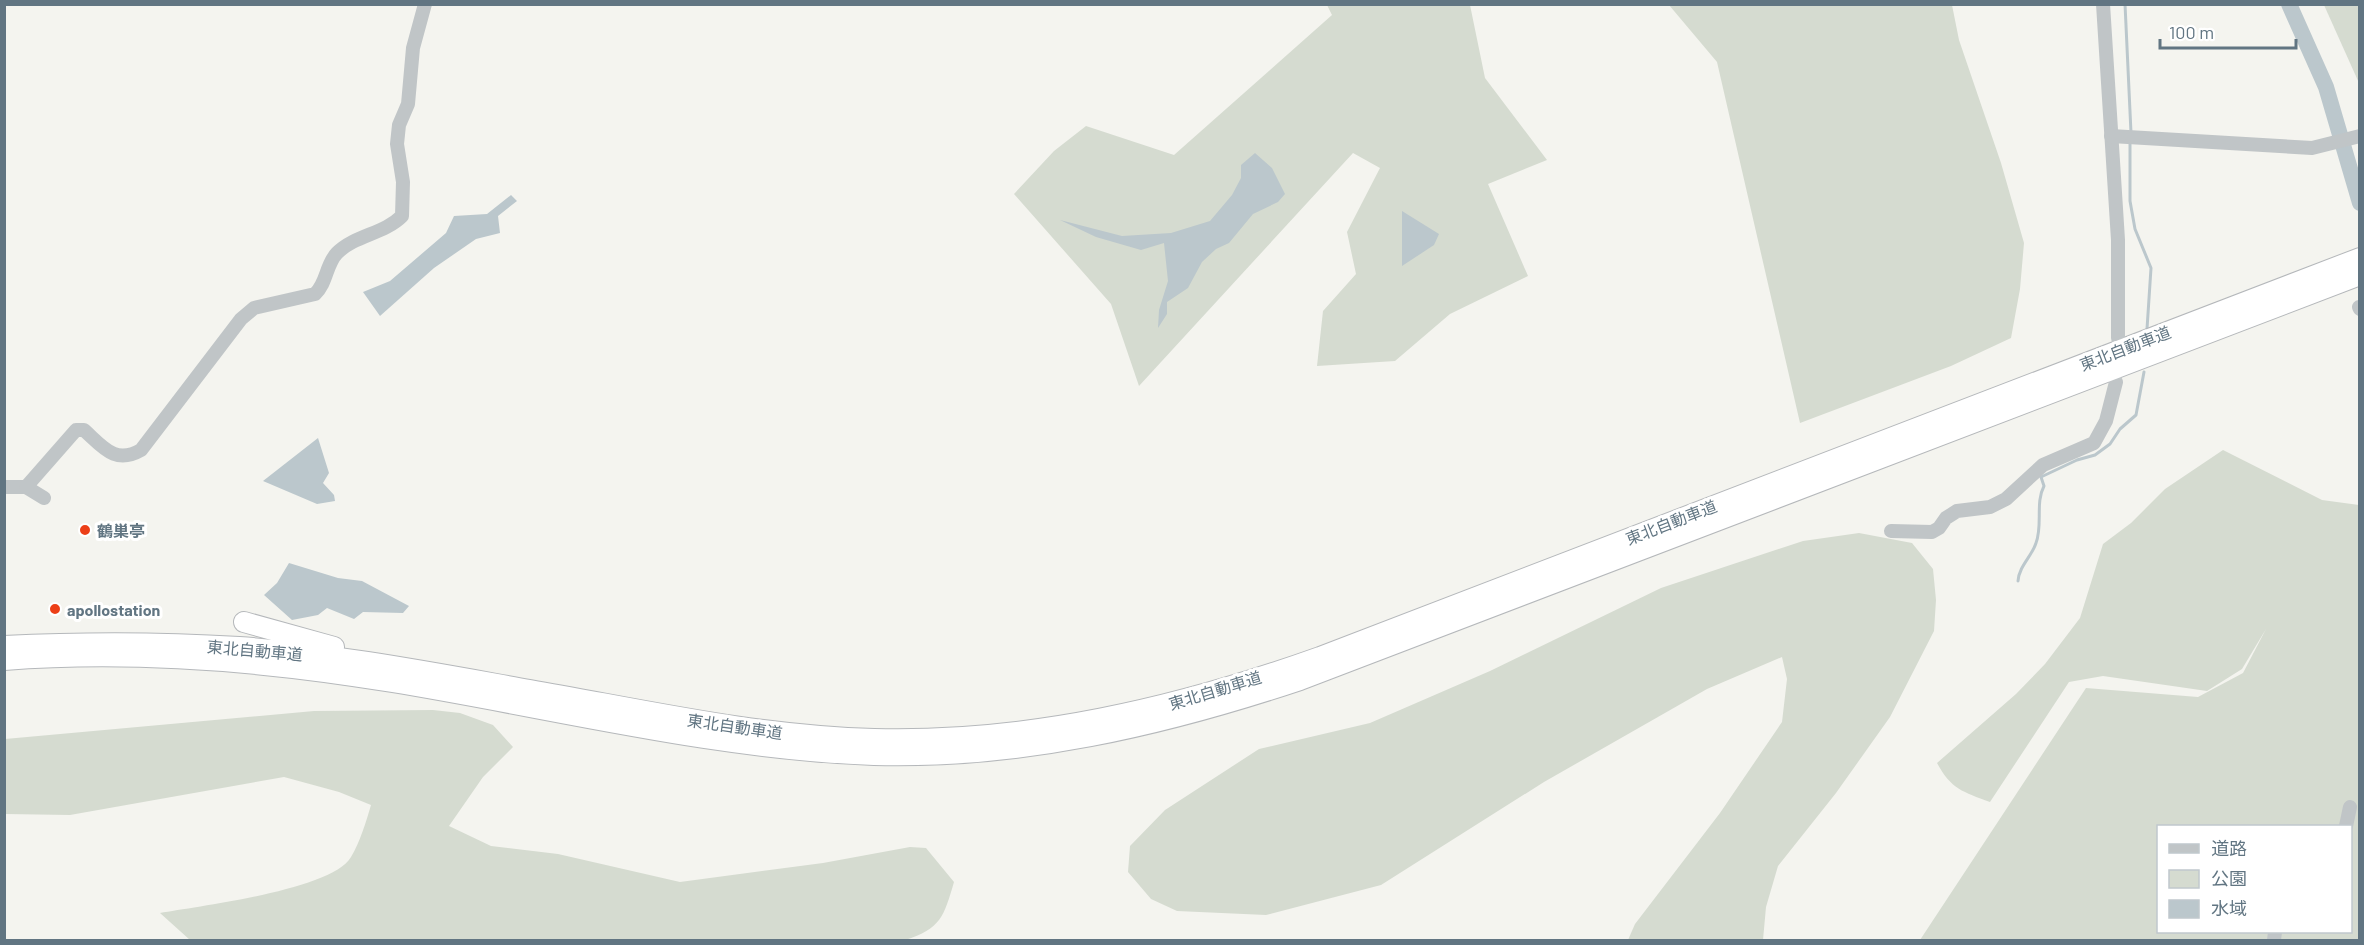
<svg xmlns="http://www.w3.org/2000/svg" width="2364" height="945" font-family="Barlow,'Noto Sans JP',sans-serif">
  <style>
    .green { fill: #d5dbd0; fill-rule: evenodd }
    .water { fill: #bbc7cc }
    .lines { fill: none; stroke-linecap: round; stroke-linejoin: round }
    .stream { stroke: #bbc7cc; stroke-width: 3 }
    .river { stroke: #bbc7cc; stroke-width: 16 }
    .highway-casing { stroke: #b5b8bb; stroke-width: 22 }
    .minor { stroke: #c0c5c7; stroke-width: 14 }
    .highway { stroke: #fff; stroke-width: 20 }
    .poi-dot { fill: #ec3f17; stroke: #fff; stroke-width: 2 }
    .labels { text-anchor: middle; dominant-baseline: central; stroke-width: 6; stroke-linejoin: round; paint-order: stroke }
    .street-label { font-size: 16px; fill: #617582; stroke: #fff }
    .poi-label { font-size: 16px; font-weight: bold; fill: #617582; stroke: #fff; text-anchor: start }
  </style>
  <rect width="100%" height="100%" fill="#f4f4ef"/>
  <g class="green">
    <polygon points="1327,5 1470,5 1485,78 1547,160 1488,184 1528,276 1450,314 1395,361 1317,366 1323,311 1356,274 1347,232 1380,168 1353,153 1139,386 1111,304 1014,194 1054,151 1086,126 1174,155 1332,15"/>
    <polygon points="1669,5 1952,5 1959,40 2001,163 2024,243 2020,289 2011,338 1951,366 1800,423 1717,62"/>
    <polygon points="2324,5 2359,5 2359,83"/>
    <path d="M2223,450l99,50 37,5v435h-439l166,-252 112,9 45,-24 23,-44 -24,40 -35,22 -104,-15 -34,6 -79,120c-27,-10 -39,-13 -53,-39l79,-69 29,-30 35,-46 23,-74 28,-21 34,-34zM2158,826h192v106h-192z"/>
    <polygon points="1859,533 1912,543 1933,569 1936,600 1934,631 1890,717 1836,793 1778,866 1766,907 1763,940 1628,940 1635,924 1720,813 1782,722 1787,679 1782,657 1707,689 1544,782 1381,885 1266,915 1177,911 1151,899 1128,872 1130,846 1165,810 1259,749 1370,723 1490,671 1661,588 1803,541"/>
    <path d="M433,710l27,3 33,12 20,22 -30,30 -34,49 42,20 67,8 122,28 143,-19 87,-16 16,1 28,34c-10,34 -13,47 -49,58h-715l-30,-27c39,-7 172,-23 191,-56 9,-15 15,-35 20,-52l-32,-13 -55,-15 -214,38 -65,-1v-75l309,-28z"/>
  </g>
  <g class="water">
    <polygon points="1255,153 1272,168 1285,194 1278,202 1253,214 1229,243 1216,249 1202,262 1188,288 1167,302 1167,314 1158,328 1159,310 1168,281 1164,243 1141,250 1096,237 1060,220 1122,236 1171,233 1210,221 1232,195 1241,178 1241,165"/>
    <polygon points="511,195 517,201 498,216 500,233 476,239 434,268 380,316 363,292 390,281 446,233 454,216 487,214"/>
    <polygon points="1402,211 1439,234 1434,245 1402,266"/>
    <polygon points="318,438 329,473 323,483 334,495 335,501 317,504 263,481"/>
    <polygon points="289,563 338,578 362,581 409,606 403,613 363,612 354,619 327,608 318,615 292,620 264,595 277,583"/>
  </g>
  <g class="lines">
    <g class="stream">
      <polyline points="2125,4 2131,133"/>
      <polyline points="2130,140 2130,201 2135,229 2151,268 2147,329"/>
      <path d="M2018,581c1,-15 14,-25 18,-38 7,-18 -1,-40 8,-57l-3,-9 36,-17 18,-5 15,-11 10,-15 16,-14 8,-43"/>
    </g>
    <polyline class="river" points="2289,4 2326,87 2360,203"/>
    <defs>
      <g id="highway">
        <polyline points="244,622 334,647"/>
        <path d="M4,646c79,-4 156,-4 235,1 97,7 195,26 291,43 115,20 227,46 344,49 153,4 303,-31 446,-82l1040,-399"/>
        <path d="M4,660c129,-10 261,1 388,22 160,26 319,67 482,73 146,4 288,-29 426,-75l1060,-405"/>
      </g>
    </defs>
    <use href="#highway" class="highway-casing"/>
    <g class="minor">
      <polyline points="2103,4 2118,240 2118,338"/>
      <polyline points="2111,136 2312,148 2360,136"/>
      <polyline points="2359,307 2360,309"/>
      <polyline points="4,487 26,487 44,498"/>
      <path d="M26,487l50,-57h8c19,17 31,35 57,20l100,-131 13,-11 61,-14c12,-11 11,-30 22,-41 18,-18 47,-19 65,-37l1,-34 -6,-38 2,-19 9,-21 5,-56 12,-44"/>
      <polyline points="1891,531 1932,532 1939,528 1946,518 1957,511 1990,507 2006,499 2043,465 2094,443 2106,421 2116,382"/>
      <polyline points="2346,826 2350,807"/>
      <polyline points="2274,940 2275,932"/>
    </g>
    <use href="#highway" class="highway"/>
  </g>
  <g class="poi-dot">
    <circle cx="85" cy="530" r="6"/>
    <circle cx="55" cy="609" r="6"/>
  </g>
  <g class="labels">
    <g class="street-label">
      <text transform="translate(2125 348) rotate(-21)">東北自動車道</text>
      <text transform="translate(1671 522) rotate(-21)">東北自動車道</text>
      <text transform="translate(255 650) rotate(5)">東北自動車道</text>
      <text transform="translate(1215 690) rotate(-17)">東北自動車道</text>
      <text transform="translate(735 726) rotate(8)">東北自動車道</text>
    </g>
    <g class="poi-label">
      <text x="97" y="530">鶴巣亭</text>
      <text x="67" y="609">apollostation</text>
    </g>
  </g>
  <rect width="2364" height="945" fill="none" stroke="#617582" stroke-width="12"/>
  <rect x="2157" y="825" width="195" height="108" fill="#ffffff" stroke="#c0c8cd" stroke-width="1.5"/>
  <rect x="2169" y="844" width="30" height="9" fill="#c0c5c7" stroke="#c0c8cd" stroke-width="1.5"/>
  <text x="2211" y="855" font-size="18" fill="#617582">道路</text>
  <rect x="2169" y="870" width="30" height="18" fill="#d5dbd0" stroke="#c0c8cd" stroke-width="1.5"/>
  <text x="2211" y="885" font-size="18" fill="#617582">公園</text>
  <rect x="2169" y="900" width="30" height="18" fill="#bbc7cc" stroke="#c0c8cd" stroke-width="1.5"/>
  <text x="2211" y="915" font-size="18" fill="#617582">水域</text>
  <path d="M2160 39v9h136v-9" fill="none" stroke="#617582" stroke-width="3"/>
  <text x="2169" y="39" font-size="18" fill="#617582" stroke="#ffffff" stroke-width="4.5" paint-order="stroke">100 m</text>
</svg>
